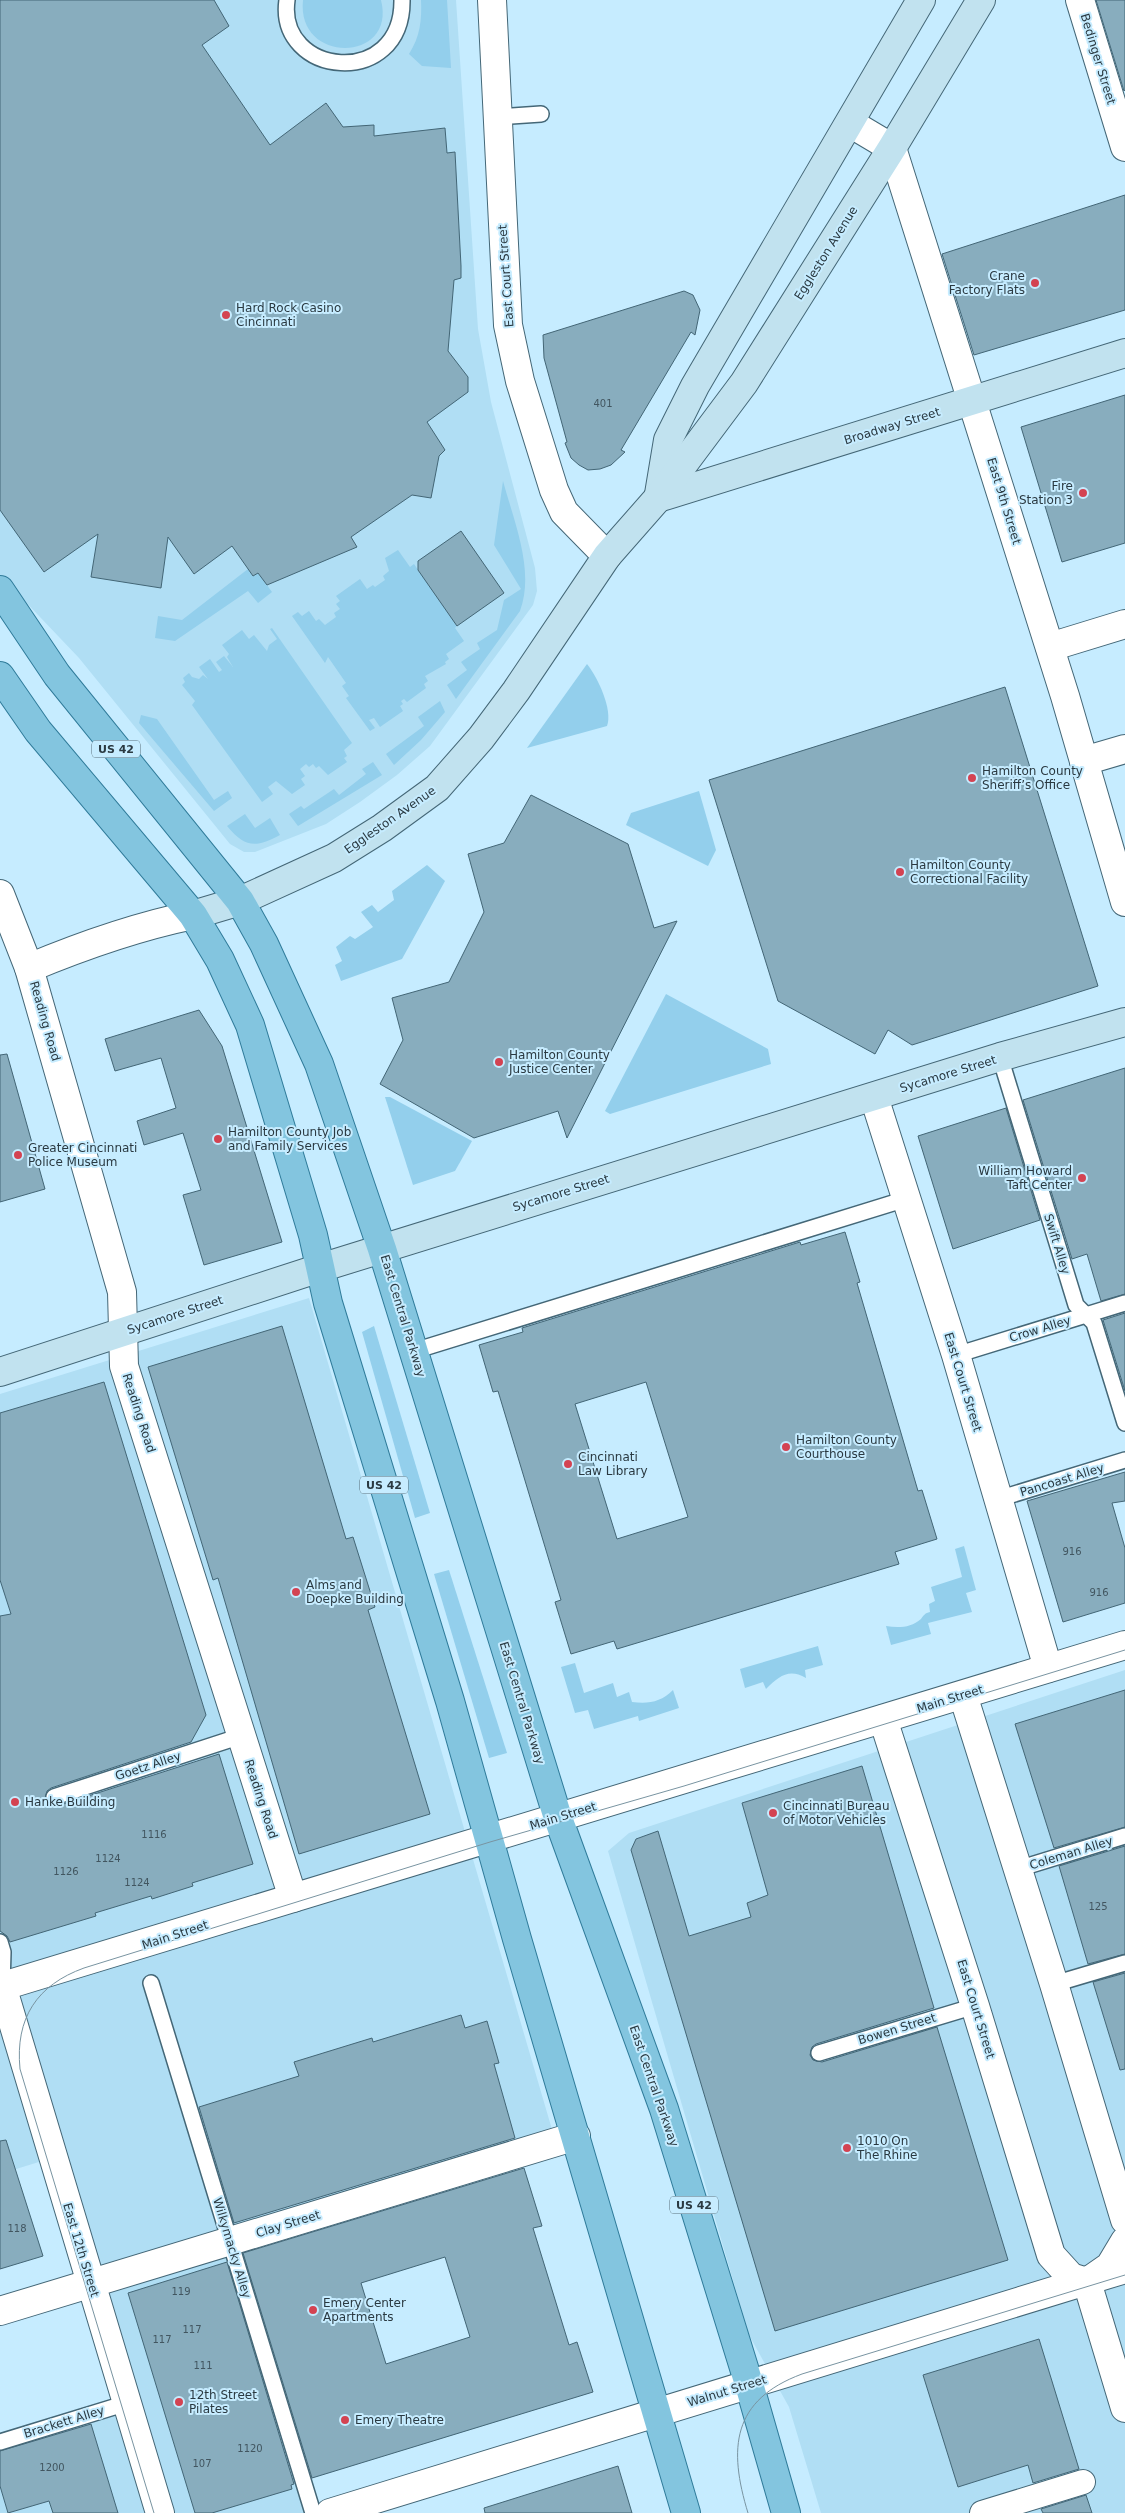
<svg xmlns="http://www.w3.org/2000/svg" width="1125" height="2513" font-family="'DejaVu Sans',sans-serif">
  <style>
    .built { fill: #b0def4 }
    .green { fill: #93cfec }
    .building { fill: #88adbe; stroke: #436676; fill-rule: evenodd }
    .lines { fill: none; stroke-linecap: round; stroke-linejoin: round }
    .service-casing { stroke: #446777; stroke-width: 18 }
    .pedestrian-casing { stroke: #446777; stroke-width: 26 }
    .minor-casing { stroke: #446777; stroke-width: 30 }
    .tertiary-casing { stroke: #446777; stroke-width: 30 }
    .secondary-casing { stroke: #446777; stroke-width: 30 }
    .primary-casing { stroke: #2f7b9a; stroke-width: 30 }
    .service { stroke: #fff; stroke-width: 15 }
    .pedestrian { stroke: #fff; stroke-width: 24 }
    .minor { stroke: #fff; stroke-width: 28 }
    .tertiary { stroke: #fff; stroke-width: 28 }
    .secondary { stroke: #c1e2ef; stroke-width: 28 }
    .primary { stroke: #83c5df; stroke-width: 28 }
    .tram { stroke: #7994a1; stroke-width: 1 }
    .poi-dot { fill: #d34352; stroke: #c6ecff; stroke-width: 2 }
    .labels { text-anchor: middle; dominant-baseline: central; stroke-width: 4; stroke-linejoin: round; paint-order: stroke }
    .number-label { font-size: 10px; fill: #425660 }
    .shield { fill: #c6ecff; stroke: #596f7a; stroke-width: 1 }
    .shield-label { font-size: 11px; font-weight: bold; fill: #2a3941 }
    .street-label { font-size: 12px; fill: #2a3941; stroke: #c6ecff }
    .poi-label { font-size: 12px; fill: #2a3941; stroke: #c6ecff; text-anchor: start }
  </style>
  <rect width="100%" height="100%" fill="#c6ecff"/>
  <g class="built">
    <polygon points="0,0 456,0 478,329 491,402 535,568 537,591 533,605 430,746 397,775 360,802 326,824 255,852 244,852 230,844 79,658 0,575"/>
    <polygon points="309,1298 553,2133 222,2235 307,2513 0,2513 0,2445 131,2406 55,2157 0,2174 0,1394"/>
    <polygon points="1125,1670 1125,2513 821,2513 789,2407 749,2335 608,1851 629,1833"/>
  </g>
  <g class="green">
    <path d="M303,0h78c16,63 -85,65 -78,0z"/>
    <path d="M421,0h26l4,68 -29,-2 -13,-12c11,-17 13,-34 12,-54z"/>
    <path d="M503,481c11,41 32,89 17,130l-64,88 -9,-14 20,-15 -6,-8 19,-13 -3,-6 20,-13 7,-30 17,-11 -27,-44z"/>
    <polygon points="398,550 410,567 414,564 457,626 455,628 464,641 446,654 449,659 445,662 446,664 425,676 428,681 424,684 426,688 407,702 404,699 401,701 403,704 400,706 403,711 380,727 374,718 369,720 375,728 370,731 346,698 349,696 342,686 346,683 328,657 325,663 292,616 298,612 302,616 309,611 316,621 319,619 325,625 336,617 334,613 340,609 336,604 340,601 336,596 360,579 367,589 373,585 375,587 385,580 383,576 389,571 385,558"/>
    <polygon points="248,569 253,576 258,573 272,592 258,603 248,591 175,641 155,638 158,616 182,620"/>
    <polygon points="272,628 352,743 344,750 347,756 344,758 347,762 328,775 319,766 316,768 313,764 309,767 306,764 300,769 305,776 301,779 305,785 292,794 276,781 268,787 273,794 262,802 192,705 195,701 182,685 185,682 183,678 189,673 192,677 199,679 203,675 208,679 199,667 210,659 219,672 222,670 216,662 224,656 233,667 227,657 229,654 222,645 242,630 249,639 254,635 267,651 269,645 277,639 270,629"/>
    <path d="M587,664c11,14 26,46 20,62l-80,22z"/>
    <polygon points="440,701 445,712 421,740 394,765 386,754 424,726 418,717"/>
    <polygon points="141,715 157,719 214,800 228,791 232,798 214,811 139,723"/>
    <polygon points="373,762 382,775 298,826 289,814 301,806 304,809 334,789 339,795 366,774 362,769"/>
    <polygon points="699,791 716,850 708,866 626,825 631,813"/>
    <path d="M245,814l10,14 15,-10 10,17c-24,13 -35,13 -53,-9z"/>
    <polygon points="427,865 445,881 402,959 341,981 335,965 342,961 336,947 350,936 355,939 373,927 361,912 372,905 378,912 394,900 392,891"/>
    <polygon points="666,994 768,1049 771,1064 610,1114 605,1111"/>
    <polygon points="385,1097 390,1097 472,1141 455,1171 413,1185"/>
    <polygon points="374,1326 430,1513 415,1518 362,1332"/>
    <path d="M964,1546l12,44 -10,3 6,19 -44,11 3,11 -40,11 -5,-19c12,2 25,2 35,-7 3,-4 4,-6 9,-7l-1,-8 6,-3 -4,-14 31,-10 -7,-28z"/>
    <polygon points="449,1570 507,1753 489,1758 434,1574"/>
    <path d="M818,1646l5,19 -18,5 1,8c-17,-10 -27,-2 -40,11l-3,-7 -18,6 -5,-19z"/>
    <path d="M575,1663l9,30 29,-10 4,14 12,-5 3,10c17,2 29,0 41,-12l6,18 -40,13 -1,-5 -44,13 -6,-19 -13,3 -14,-46z"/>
  </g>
  <g class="building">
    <polygon points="0,0 214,0 229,26 202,45 270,145 326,103 343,127 374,125 374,136 445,128 447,153 455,152 461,266 461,278 454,280 448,351 468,377 468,392 427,422 445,450 439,456 431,498 412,495 351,537 357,547 267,585 258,573 253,576 232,546 194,574 168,537 161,588 91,577 98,534 44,572 0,510"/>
    <polygon points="1096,0 1125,0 1125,90 1124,91"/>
    <polygon points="1125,195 1125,310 974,355 942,254"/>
    <polygon points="684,291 693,295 700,310 695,335 691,332 621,450 625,452 611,465 600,469 588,470 579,465 571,458 565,443 567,442 544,358 543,335"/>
    <polygon points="1125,395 1125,543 1062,562 1021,427"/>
    <polygon points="461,531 504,593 457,626 418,570 418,561"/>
    <polygon points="1005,687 1098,986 912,1045 888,1030 875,1054 778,1001 709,780"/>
    <polygon points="531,795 628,844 654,928 677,921 567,1138 558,1111 474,1138 380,1084 403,1040 392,998 449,982 484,912 468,854 504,843"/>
    <polygon points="199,1010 222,1046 282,1242 204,1265 183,1195 201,1190 183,1133 144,1145 137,1121 176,1108 161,1058 115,1071 105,1039"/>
    <polygon points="7,1054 45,1189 0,1202 0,1055"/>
    <polygon points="1125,1068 1125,1294 1101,1301 1087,1254 1072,1259 1023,1100"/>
    <polygon points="1006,1108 1040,1220 953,1249 918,1136"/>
    <path d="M845,1232l15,50 -3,1 61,208 4,-1 15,49 -42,13 4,12 -282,85 -3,-8 -43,13 -16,-52 6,-2 -63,-209 -5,1 -14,-47 44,-13 -1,-4 278,-86 1,3zM646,1382l42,135 -71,22 -42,-135z"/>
    <polygon points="1125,1313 1125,1391 1103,1320"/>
    <polygon points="282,1326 346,1539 353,1537 375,1607 368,1610 430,1814 299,1854 218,1578 213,1580 148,1367"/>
    <polygon points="104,1382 206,1715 191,1742 51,1788 47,1791 45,1799 48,1804 57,1806 219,1754 253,1864 192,1883 193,1886 152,1899 151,1896 95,1913 96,1916 10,1942 7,1936 0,1931 0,1616 11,1614 0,1580 0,1413"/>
    <polygon points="1125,1472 1125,1501 1112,1503 1125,1548 1125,1603 1063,1622 1027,1501"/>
    <polygon points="1125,1690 1125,1827 1054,1848 1015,1724"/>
    <polygon points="862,1766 934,2008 816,2044 812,2047 810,2055 813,2060 822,2062 937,2027 1008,2260 775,2331 631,1850 636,1839 658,1831 689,1936 751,1917 747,1903 768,1895 742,1803"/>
    <polygon points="1125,1846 1125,1954 1088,1964 1059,1866"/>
    <polygon points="1125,1973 1125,2069 1120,2070 1093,1982"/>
    <polygon points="461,2015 465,2028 487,2021 499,2063 494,2064 515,2138 234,2223 199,2107 299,2076 294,2062 372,2038 373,2042"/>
    <polygon points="6,2140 43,2256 0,2269 0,2141"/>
    <path d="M524,2168l18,58 -9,2 36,117 8,-3 16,50 -281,86 -69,-225zM445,2257l25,80 -84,27 -25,-81z"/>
    <polygon points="227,2262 294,2484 291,2485 292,2489 212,2513 195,2513 128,2293"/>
    <polygon points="1039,2339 1079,2469 1033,2483 1028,2465 958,2487 923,2375"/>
    <polygon points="91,2424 118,2513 53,2513 49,2501 8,2513 0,2486 0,2451"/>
    <polygon points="618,2466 632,2513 485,2513 484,2508"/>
    <polygon points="1086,2495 1092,2513 1043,2513 1041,2509"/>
  </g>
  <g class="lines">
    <defs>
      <g id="service">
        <path d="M287,0c-11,77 116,90 115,0"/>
        <polyline points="498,117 541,114"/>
        <polyline points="1000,1057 1076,1305 1094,1323 1125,1423"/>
        <polyline points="414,1351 906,1199"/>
        <polyline points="956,1355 1125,1303"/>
        <polyline points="998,1499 1125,1460"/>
        <polyline points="54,1797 241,1736"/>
        <polyline points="1018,1869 1125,1836"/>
        <polyline points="0,1942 3,1952 2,1986"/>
        <polyline points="151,1983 313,2513"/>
        <polyline points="1054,1984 1125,1963"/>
        <polyline points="819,2053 975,2006"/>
        <polyline points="0,2442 127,2403"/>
      </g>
      <polyline id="pedestrian" points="982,2513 1083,2482"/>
      <g id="minor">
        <polyline points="492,0 508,325 520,381 554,490 564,512 607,556"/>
        <polyline points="1080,0 1125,147"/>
        <polyline points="850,123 892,148 1065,696 1125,902"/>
        <polyline points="1050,647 1125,624"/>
        <polyline points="1084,761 1125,749"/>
        <polyline points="0,894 29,968 122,1292 124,1366 293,1898"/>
        <path d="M29,968c55,-23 106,-41 164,-53"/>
        <polyline points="874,1097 956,1355 1048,1668"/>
        <polyline points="0,2311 576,2136"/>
      </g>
      <g id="tertiary">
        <polyline points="963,1695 1054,1984 1125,2220"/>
        <polyline points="883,1719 975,2006 1051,2255 1071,2277 1087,2282 1110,2266 1125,2241"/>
        <polyline points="2,1986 160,2513"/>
        <polyline points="0,1987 1125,1645"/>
        <polyline points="1087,2282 1125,2408"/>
        <polyline points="330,2513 1125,2269"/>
      </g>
      <g id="secondary">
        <polyline points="659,494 668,440 695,386 921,0"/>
        <polyline points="658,498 1125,353"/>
        <polyline points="193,915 240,901 334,858 382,828 437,788 481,738 516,691 607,556 658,498 744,383 892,148 981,0"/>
        <polyline points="0,1372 320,1268 1000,1057 1125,1022"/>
      </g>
      <g id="primary">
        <polyline points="0,590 57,675 240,901 264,944 319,1064 382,1249 558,1818 664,2109 749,2384 786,2513"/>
        <polyline points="0,676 38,731 193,915 220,960 250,1025 313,1235 328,1303 450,1701 517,1939 686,2513"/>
      </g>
    </defs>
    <use href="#service" class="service-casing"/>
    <use href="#pedestrian" class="pedestrian-casing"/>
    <use href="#minor" class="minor-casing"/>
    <use href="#tertiary" class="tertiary-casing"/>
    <use href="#secondary" class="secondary-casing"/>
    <use href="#primary" class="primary-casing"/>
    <use href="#service" class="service"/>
    <use href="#pedestrian" class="pedestrian"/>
    <use href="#minor" class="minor"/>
    <use href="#tertiary" class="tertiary"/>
    <use href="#secondary" class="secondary"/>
    <use href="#primary" class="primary"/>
    <g class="tram">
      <path d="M154,2513l-134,-444c-5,-51 17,-84 64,-101l406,-126 194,-56 441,-136"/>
      <path d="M748,2513c-20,-65 -16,-113 54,-139l323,-99"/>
    </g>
  </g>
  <g class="poi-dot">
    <circle cx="1035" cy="283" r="5"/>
    <circle cx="226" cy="315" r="5"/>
    <circle cx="1083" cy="493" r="5"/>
    <circle cx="972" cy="778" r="5"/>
    <circle cx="900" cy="872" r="5"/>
    <circle cx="499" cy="1062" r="5"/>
    <circle cx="218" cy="1139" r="5"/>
    <circle cx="18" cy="1155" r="5"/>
    <circle cx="1082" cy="1178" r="5"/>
    <circle cx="786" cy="1447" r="5"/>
    <circle cx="568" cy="1464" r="5"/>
    <circle cx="296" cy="1592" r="5"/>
    <circle cx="15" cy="1802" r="5"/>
    <circle cx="773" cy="1813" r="5"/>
    <circle cx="847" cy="2148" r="5"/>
    <circle cx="313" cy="2310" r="5"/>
    <circle cx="179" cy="2402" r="5"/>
    <circle cx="345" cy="2420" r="5"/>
  </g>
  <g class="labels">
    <g class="number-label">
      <text x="603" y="403">401</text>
      <text x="1072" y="1551">916</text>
      <text x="1099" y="1592">916</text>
      <text x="154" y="1834">1116</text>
      <text x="108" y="1858">1124</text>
      <text x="66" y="1871">1126</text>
      <text x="137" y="1882">1124</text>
      <text x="1098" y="1906">125</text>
      <text x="17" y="2228">118</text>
      <text x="181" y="2291">119</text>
      <text x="192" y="2329">117</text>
      <text x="162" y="2339">117</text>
      <text x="203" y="2365">111</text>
      <text x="250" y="2448">1120</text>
      <text x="202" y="2463">107</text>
      <text x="52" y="2467">1200</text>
    </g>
    <g class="shield">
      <rect x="92" y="740.5" width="48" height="17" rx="4"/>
      <rect x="360" y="1476.5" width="48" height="17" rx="4"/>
      <rect x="670" y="2196.5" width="48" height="17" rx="4"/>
    </g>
    <g class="shield-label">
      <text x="116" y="749">US 42</text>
      <text x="384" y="1485">US 42</text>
      <text x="694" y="2205">US 42</text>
    </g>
    <g class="street-label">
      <text transform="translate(1098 59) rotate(73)">Bedinger Street</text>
      <text transform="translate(826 253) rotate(-58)">Eggleston Avenue</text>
      <text transform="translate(506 276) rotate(-94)">East Court Street</text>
      <text transform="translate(892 426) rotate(-17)">Broadway Street</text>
      <text transform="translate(1004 501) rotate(73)">East 9th Street</text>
      <text transform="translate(390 820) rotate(-35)">Eggleston Avenue</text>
      <text transform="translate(45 1021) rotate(74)">Reading Road</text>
      <text transform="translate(948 1074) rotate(-17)">Sycamore Street</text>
      <text transform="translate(561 1193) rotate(-17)">Sycamore Street</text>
      <text transform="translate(1057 1244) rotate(73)">Swift Alley</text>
      <text transform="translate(175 1315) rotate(-18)">Sycamore Street</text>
      <text transform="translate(403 1316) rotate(73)">East Central Parkway</text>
      <text transform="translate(1040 1329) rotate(-17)">Crow Alley</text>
      <text transform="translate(963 1382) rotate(73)">East Court Street</text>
      <text transform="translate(139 1413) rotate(72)">Reading Road</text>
      <text transform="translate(1062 1480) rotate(-17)">Pancoast Alley</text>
      <text transform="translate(950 1699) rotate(-17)">Main Street</text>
      <text transform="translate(522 1703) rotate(73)">East Central Parkway</text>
      <text transform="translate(148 1766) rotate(-18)">Goetz Alley</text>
      <text transform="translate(261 1799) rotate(72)">Reading Road</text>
      <text transform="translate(563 1816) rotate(-17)">Main Street</text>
      <text transform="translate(1071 1853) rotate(-17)">Coleman Alley</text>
      <text transform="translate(175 1935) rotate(-18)">Main Street</text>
      <text transform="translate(976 2009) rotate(73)">East Court Street</text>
      <text transform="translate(897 2029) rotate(-17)">Bowen Street</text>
      <text transform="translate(654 2086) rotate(71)">East Central Parkway</text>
      <text transform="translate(288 2224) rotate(-17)">Clay Street</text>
      <text transform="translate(232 2248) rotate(73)">Wilkymacky Alley</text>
      <text transform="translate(81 2250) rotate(73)">East 12th Street</text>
      <text transform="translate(727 2391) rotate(-17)">Walnut Street</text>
      <text transform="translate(64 2422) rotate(-17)">Brackett Alley</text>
    </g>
    <g class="poi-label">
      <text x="1025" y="276" text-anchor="end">Crane<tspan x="1025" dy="14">Factory Flats</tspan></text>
      <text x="236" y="308">Hard Rock Casino<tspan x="236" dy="14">Cincinnati</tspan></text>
      <text x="1073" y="486" text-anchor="end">Fire<tspan x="1073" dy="14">Station 3</tspan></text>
      <text x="982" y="771">Hamilton County<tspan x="982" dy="14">Sheriff’s Office</tspan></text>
      <text x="910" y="865">Hamilton County<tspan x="910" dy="14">Correctional Facility</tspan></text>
      <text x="509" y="1055">Hamilton County<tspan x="509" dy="14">Justice Center</tspan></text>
      <text x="228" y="1132">Hamilton County Job<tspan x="228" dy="14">and Family Services</tspan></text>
      <text x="28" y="1148">Greater Cincinnati<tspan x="28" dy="14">Police Museum</tspan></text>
      <text x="1072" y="1171" text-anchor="end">William Howard<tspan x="1072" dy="14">Taft Center</tspan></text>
      <text x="796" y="1440">Hamilton County<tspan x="796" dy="14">Courthouse</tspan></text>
      <text x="578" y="1457">Cincinnati<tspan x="578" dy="14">Law Library</tspan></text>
      <text x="306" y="1585">Alms and<tspan x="306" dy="14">Doepke Building</tspan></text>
      <text x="25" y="1802">Hanke Building</text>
      <text x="783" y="1806">Cincinnati Bureau<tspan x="783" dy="14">of Motor Vehicles</tspan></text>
      <text x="857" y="2141">1010 On<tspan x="857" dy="14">The Rhine</tspan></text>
      <text x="323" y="2303">Emery Center<tspan x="323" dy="14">Apartments</tspan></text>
      <text x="189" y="2395">12th Street<tspan x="189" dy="14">Pilates</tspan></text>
      <text x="355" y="2420">Emery Theatre</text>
    </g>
  </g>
</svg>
